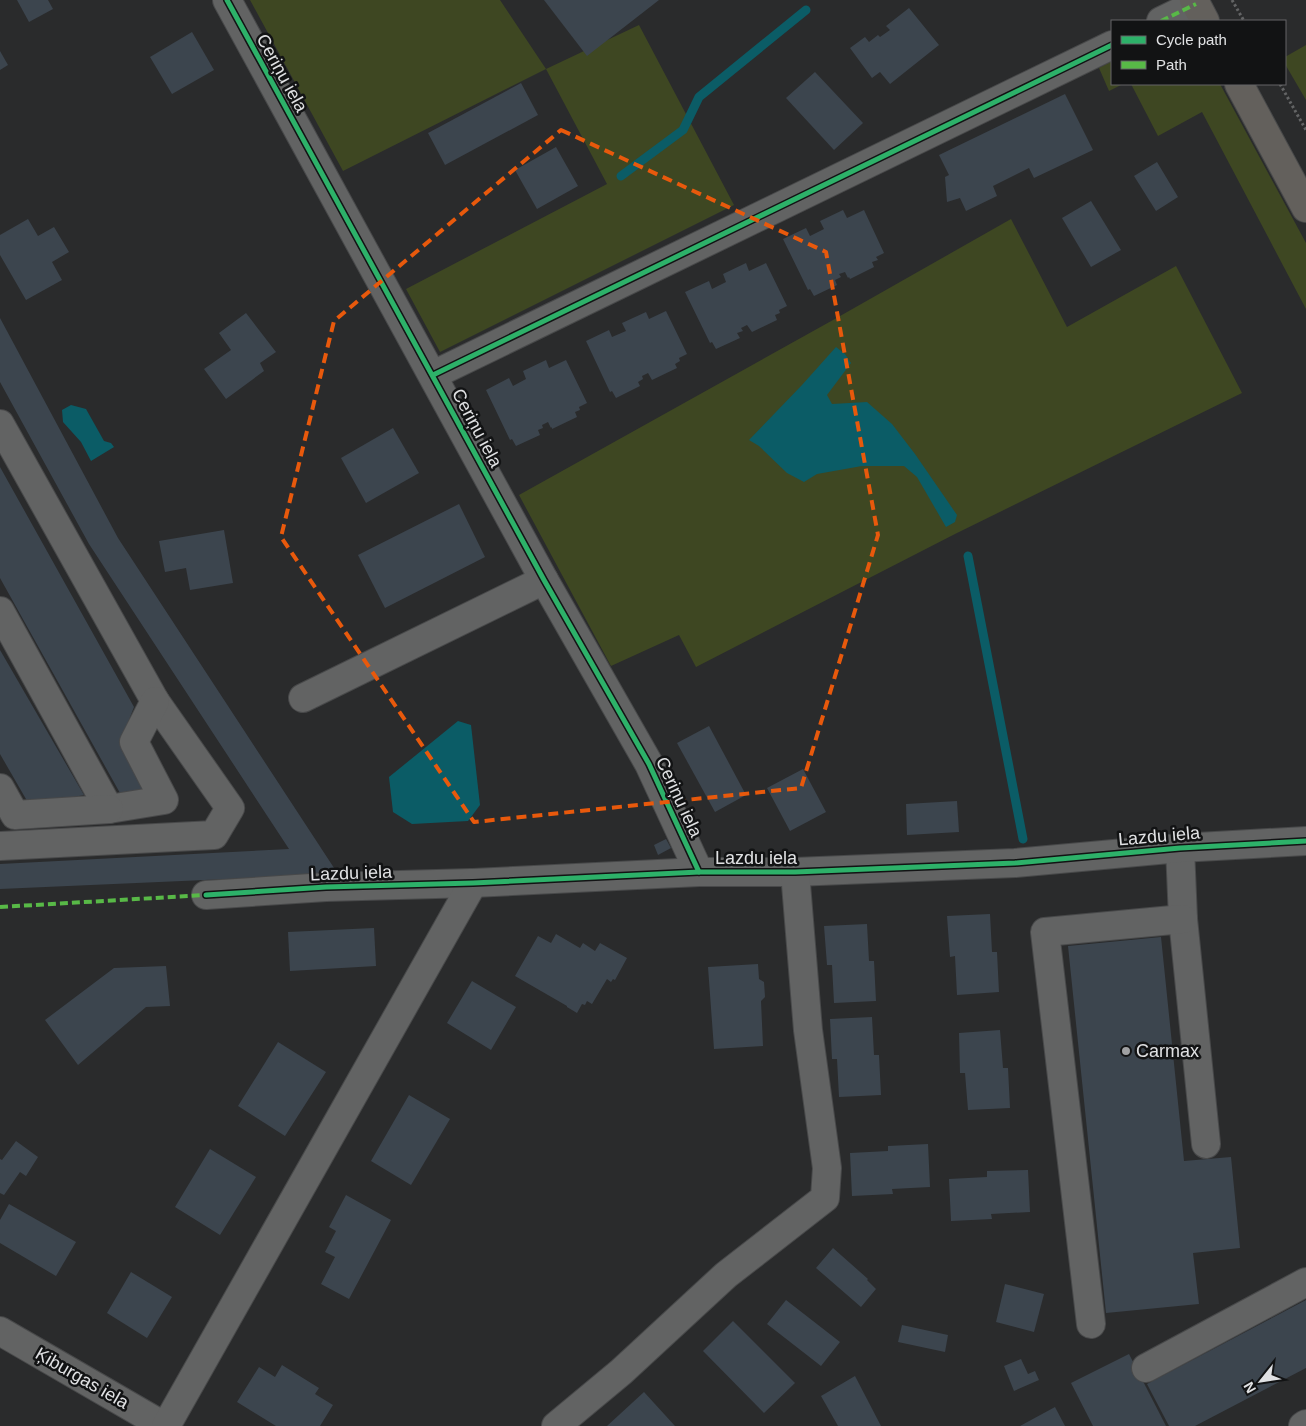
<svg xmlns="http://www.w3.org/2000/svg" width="1306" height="1426" font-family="Helvetica,sans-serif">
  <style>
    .green { fill: #3e4722 }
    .water { fill: #0b5c66 }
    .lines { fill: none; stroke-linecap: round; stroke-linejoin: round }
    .stream { stroke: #0b5c66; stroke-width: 9 }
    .building { fill: #3c454e }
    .minor-casing { stroke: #48494a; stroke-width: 30 }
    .major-casing { stroke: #48494a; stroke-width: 30 }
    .path { stroke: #636465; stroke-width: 3; stroke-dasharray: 2.5 2.5; stroke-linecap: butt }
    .minor { stroke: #626363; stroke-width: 28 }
    .major { stroke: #63605c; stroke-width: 28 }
    .quiet { stroke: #58b947; stroke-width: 4; stroke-dasharray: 8 4; stroke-linecap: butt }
    .cycleway-casing { stroke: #121314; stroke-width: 8 }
    .cycleway { stroke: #2db169; stroke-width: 5 }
    .marked { fill: none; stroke: #e8590c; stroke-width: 4; stroke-dasharray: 10 6; stroke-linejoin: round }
    .poi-dot { fill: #a0a1a3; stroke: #121314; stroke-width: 2 }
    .labels { text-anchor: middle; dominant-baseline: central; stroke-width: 5; stroke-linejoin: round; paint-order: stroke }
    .street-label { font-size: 18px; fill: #e0e1e3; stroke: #121314 }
    .poi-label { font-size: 18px; fill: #e0e1e3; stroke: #121314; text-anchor: start }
  </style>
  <rect width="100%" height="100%" fill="#2a2b2c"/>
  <g class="green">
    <polygon points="250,0 500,0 546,69 639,25 734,205 440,352 406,289 607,184 546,69 343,171"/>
    <polygon points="1306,45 1306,100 1285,64 1285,57"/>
    <polygon points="1112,61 1112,84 1123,84 1109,91 1099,68"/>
    <polygon points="1131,84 1220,84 1306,243 1306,309 1202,112 1158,136"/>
    <polygon points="1011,219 1067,327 1176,266 1242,393 955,534 696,667 679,635 611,666 519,495 833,320"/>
  </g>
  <g class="water">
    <polygon points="836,347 845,354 851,363 827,395 832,404 867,402 892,424 915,454 957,515 955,522 946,527 917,477 904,466 862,466 817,474 804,482 787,473 759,446 749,440 802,385"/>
    <polygon points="71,405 86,409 104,441 111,443 114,447 91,461 81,442 63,422 62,410"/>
    <polygon points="458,721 471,725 480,805 468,821 412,824 393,812 389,777"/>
  </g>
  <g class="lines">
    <g class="stream">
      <polyline points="621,176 683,130 699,97 806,10"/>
      <polyline points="968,556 1023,839"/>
    </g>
  </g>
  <g class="building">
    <polygon points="17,0 48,0 53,9 29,22"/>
    <polygon points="544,0 659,0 587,56"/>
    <polygon points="909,8 939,45 890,84 880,72 872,78 850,48 865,37 869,42 878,35 880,37 890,30 886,26"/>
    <polygon points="192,32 214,70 172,94 150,57"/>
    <polygon points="0,51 8,65 0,70"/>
    <polygon points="815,72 863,123 834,150 786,98"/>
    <polygon points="521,83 538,115 445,165 428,133"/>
    <polygon points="1065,94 1093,150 1034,178 1029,168 993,186 997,196 966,211 960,198 947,202 945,177 949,175 939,155"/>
    <polygon points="556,147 578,186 537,209 515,170"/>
    <polygon points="1157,162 1178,197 1156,211 1134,176"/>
    <polygon points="1091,201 1121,250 1091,267 1062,218"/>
    <polygon points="843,210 847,218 864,210 884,253 876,257 878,260 872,262 874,267 850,279 849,277 848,278 845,272 839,274 841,277 835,280 837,285 814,296 810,289 808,290 783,239 806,228 810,236 824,229 820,221"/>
    <polygon points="28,219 38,236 54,227 69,252 52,262 62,280 26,300 0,255 0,235"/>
    <polygon points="746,263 749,271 766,263 787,306 779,310 780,313 775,315 777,320 752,332 747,325 741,328 743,331 737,333 740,338 716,349 712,342 710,343 685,292 709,281 712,289 726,282 723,274"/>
    <polygon points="666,311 687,354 679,358 680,361 675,364 677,368 652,380 648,373 642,376 643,379 638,382 640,386 616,398 612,391 610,392 586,341 609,330 612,337 626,331 622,323 646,312 649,319"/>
    <polygon points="246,313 276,352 260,363 264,371 226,399 204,369 231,350 219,333"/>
    <polygon points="0,318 118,538 338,874 0,889 0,864 289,849 89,544 0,382"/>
    <polygon points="546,360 549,368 566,360 587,403 579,407 580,410 575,412 577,417 552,429 552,427 551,428 548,422 542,425 543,428 538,430 540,435 516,446 512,439 510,440 486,390 509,378 513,386 526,379 523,371"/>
    <polygon points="393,428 419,473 366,503 341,458"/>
    <polygon points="0,467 134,707 122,738 150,790 125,802 0,578"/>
    <polygon points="459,504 485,557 385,608 358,555"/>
    <polygon points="224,530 233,583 190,590 186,568 165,572 159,541"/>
    <polygon points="0,650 84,795 30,806 0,754"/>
    <polygon points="709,726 746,795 715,812 677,743"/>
    <polygon points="803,769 826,812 790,831 767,788"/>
    <polygon points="957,801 959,832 907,835 906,804"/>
    <polygon points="666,839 671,848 658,855 654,845"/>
    <polygon points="990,914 992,952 997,952 999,992 957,995 955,956 950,957 947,916"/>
    <polygon points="867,924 869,961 874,961 876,1001 834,1003 832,965 827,965 824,926"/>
    <polygon points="374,928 376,966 290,971 288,932"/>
    <polygon points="556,934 580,948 583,943 595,951 600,943 627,958 615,980 613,979 611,982 607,979 592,1004 587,1001 585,1005 582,1004 577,1013 567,1007 567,1006 515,976 538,936 551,943"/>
    <polygon points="1161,937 1184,1161 1231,1157 1240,1248 1193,1253 1199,1304 1106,1313 1068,946"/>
    <polygon points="758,964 759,979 764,982 765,997 761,1001 763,1046 714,1049 708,967"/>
    <polygon points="166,966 170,1006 146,1007 78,1065 45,1020 114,968"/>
    <polygon points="472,981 516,1007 491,1050 447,1023"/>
    <polygon points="872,1017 874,1055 879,1055 881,1095 839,1097 837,1059 832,1059 830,1019"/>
    <polygon points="1000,1030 1003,1068 1008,1068 1010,1108 968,1110 965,1073 960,1073 959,1033"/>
    <polygon points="278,1042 326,1072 285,1136 238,1106"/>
    <polygon points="409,1095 450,1119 411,1185 371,1161"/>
    <polygon points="16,1141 38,1157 26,1176 20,1172 4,1195 0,1193 0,1159 2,1160"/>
    <polygon points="928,1144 930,1187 892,1189 893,1194 852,1196 850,1153 888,1151 888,1146"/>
    <polygon points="210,1149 256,1177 220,1235 175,1207"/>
    <polygon points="1028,1170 1030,1212 991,1214 992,1219 951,1221 949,1179 987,1177 987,1171"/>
    <polygon points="346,1195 391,1220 349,1299 321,1284 335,1257 325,1252 336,1231 329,1227"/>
    <polygon points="9,1204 76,1242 56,1276 0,1243 0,1220"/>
    <polygon points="833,1248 868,1279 867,1280 876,1289 861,1307 816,1268"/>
    <polygon points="131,1272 172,1297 147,1338 107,1313"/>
    <polygon points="1005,1284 1044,1294 1034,1332 996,1322"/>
    <polygon points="786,1300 840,1342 821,1366 767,1324"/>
    <polygon points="1306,1300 1306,1368 1195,1426 1169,1426 1147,1384"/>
    <polygon points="733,1321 795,1383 764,1413 703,1351"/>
    <polygon points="902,1325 948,1335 945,1352 898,1342"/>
    <polygon points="1129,1354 1166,1426 1093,1426 1071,1383"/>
    <polygon points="1021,1359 1028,1374 1035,1371 1039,1380 1014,1391 1004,1366"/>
    <polygon points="282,1365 319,1388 315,1394 333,1405 320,1426 276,1426 237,1402 259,1367 275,1377"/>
    <polygon points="855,1376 881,1426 838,1426 821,1396"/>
    <polygon points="644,1392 675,1426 607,1426"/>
    <polygon points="1055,1407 1065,1426 1020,1426"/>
  </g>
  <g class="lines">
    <defs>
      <g id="minor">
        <polyline points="227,0 544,580 649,764 699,872"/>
        <polyline points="1161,21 1196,4"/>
        <polyline points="433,375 1112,45"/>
        <polyline points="0,424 155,701 230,808 214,835 0,846"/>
        <polyline points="0,611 109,809 164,800 134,742 155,701"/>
        <polyline points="303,698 544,580"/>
        <polyline points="0,788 15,815 109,809"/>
        <polyline points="1180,848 1183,919 1206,1144"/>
        <polyline points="206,895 326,887 473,883 699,872 795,872 1015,863 1180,848 1306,841"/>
        <polyline points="1091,1324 1045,932 1183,919"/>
        <polyline points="0,1331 164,1426"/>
        <polyline points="1146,1368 1306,1282"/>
        <polyline points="166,1426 473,883"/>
        <polyline points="556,1426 621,1372 726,1275 825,1198 827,1168 808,1030 795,872"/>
        <polyline points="1303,1426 1306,1424"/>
      </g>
      <g id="major">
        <polyline points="1194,0 1205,21"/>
        <polyline points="1239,84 1306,208"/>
      </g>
    </defs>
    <use href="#minor" class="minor-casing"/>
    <use href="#major" class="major-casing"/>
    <g class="path">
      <polyline points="1232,0 1244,21"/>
      <polyline points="1280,84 1306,130"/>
    </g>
    <use href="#minor" class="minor"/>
    <use href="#major" class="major"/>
    <g class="quiet">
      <polyline points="1161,21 1196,4"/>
      <polyline points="0,907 206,895"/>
    </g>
    <defs>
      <g id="cycleway">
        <polyline points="227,0 544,580 649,764 699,872"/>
        <polyline points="433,375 1112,45"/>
        <polyline points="206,895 326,887 473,883 699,872 795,872 1015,863 1180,848 1306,841"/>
      </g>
    </defs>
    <use href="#cycleway" class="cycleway-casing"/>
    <use href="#cycleway" class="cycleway"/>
  </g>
  <path class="marked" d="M561,130l265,122 52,283 -77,253 -327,34 -193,-285 53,-216z"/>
  <circle class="poi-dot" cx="1126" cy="1051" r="5"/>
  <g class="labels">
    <g class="street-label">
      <text transform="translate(282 73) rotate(61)">Ceriņu iela</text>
      <text transform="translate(477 428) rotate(62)">Ceriņu iela</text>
      <text transform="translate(679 797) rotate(65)">Ceriņu iela</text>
      <text transform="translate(1159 836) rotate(-5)">Lazdu iela</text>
      <text x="756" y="858">Lazdu iela</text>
      <text transform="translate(351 873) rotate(-2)">Lazdu iela</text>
      <text transform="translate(82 1378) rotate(30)">Ķiburgas iela</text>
    </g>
    <g class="poi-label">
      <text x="1136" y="1051">Carmax</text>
    </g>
  </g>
  <rect x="1111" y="20" width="175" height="65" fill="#121314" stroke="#646567"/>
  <rect x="1121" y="36" width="25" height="8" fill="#2db169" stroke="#646567"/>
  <text x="1156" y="45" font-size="15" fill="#e0e1e3">Cycle path</text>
  <rect x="1121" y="61" width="25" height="8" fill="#58b947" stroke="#646567"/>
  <text x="1156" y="70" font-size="15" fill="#e0e1e3">Path</text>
  <g transform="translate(1261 1381) rotate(240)" stroke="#121314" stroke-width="4" paint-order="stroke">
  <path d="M0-4L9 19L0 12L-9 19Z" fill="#e0e1e3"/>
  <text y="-8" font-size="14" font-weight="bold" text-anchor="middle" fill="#e0e1e3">N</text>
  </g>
</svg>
